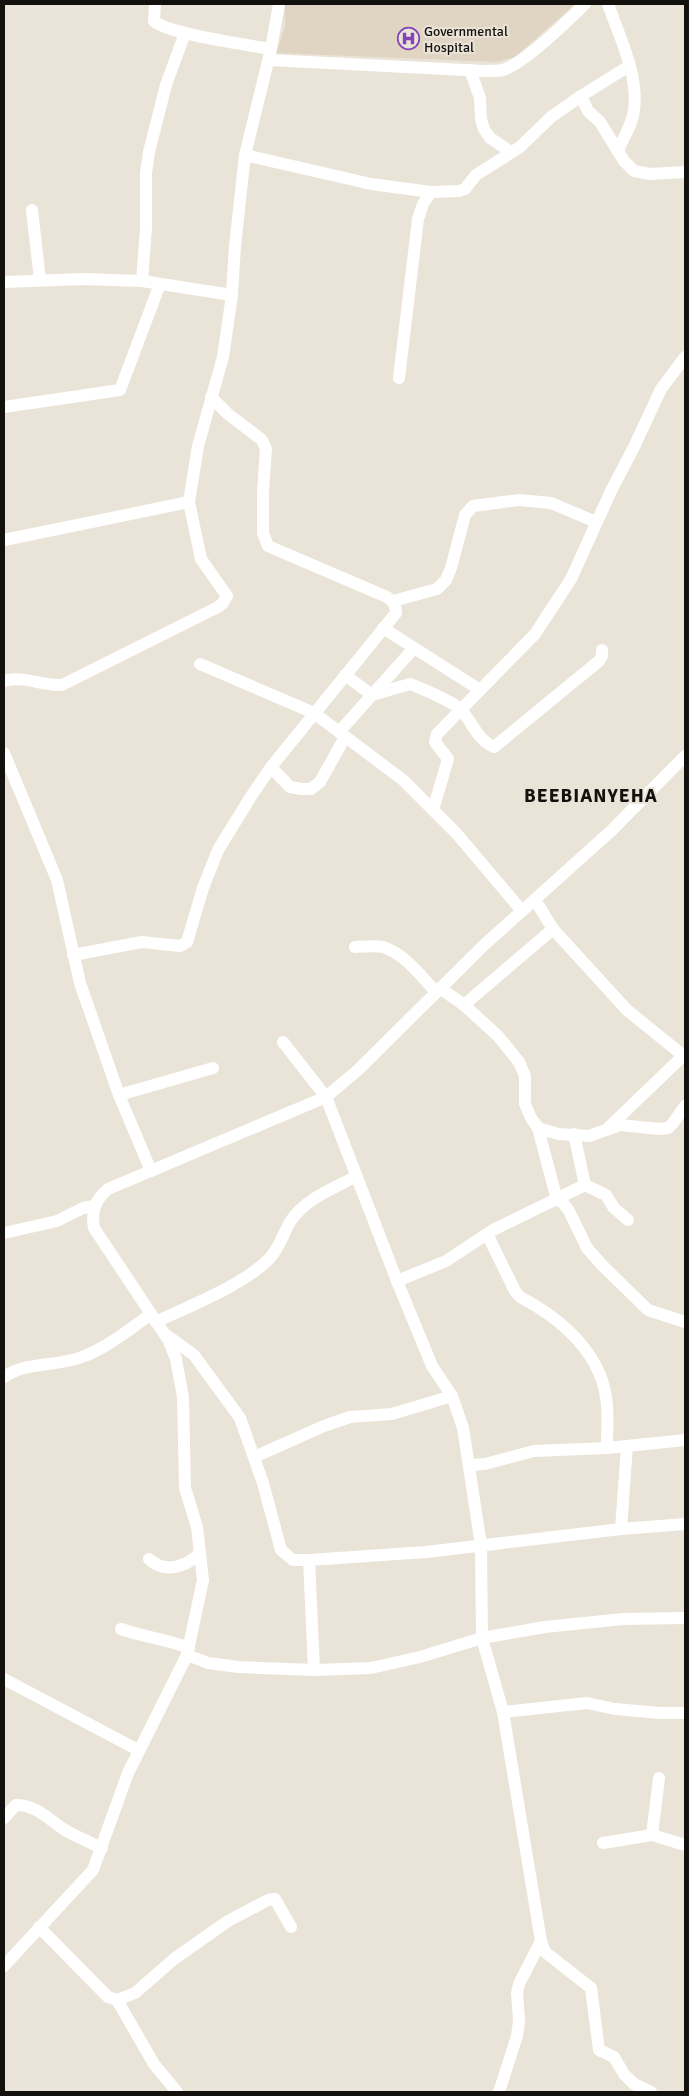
<svg xmlns="http://www.w3.org/2000/svg" width="689" height="2096" font-family="Signika,sans-serif">
  <style>
    .built { fill: #e0d5c3 }
    .lines { fill: none; stroke-linecap: round; stroke-linejoin: round }
    .minor { stroke: #fff; stroke-width: 12 }
    .labels { text-anchor: middle; dominant-baseline: central; stroke-width: 4; stroke-linejoin: round; paint-order: stroke }
    .poi-label { font-size: 14px; fill: #13110d; stroke: #eae3d7; text-anchor: start }
    .district-label { font-size: 19px; font-weight: bold; letter-spacing: 1px; fill: #13110d; stroke: #eae3d7 }
  </style>
  <rect width="100%" height="100%" fill="#eae3d7"/>
  <polygon class="built" points="285,4 575,4 515,57 496,62 276,53 285,26"/>
  <g class="lines">
    <g class="minor">
      <path d="M155,4l-1,17c14,13 94,24 117,28"/>
      <path d="M608,4c11,32 31,71 26,106 -1,13 -10,27 -16,40"/>
      <path d="M269,60l215,11c6,0 14,0 19,-1 23,-8 64,-49 82,-66"/>
      <polyline points="470,70 480,98 481,119 484,129 490,138 511,152"/>
      <polyline points="581,96 588,111 600,122 624,161 634,171 650,174 685,172"/>
      <polyline points="245,155 371,184 431,192 459,191 465,189 476,175 520,147 551,117 581,96 629,66"/>
      <polyline points="32,210 40,280"/>
      <polyline points="142,281 146,228 146,173 149,152 166,85 185,33"/>
      <polyline points="4,282 84,279 142,281 232,295"/>
      <polyline points="399,378 418,219 423,204 431,192"/>
      <polyline points="4,407 120,390 160,284"/>
      <polyline points="4,540 189,502"/>
      <polyline points="393,601 437,589 446,580 451,568 465,515 473,506 519,500 551,503 596,522"/>
      <polyline points="383,628 480,690"/>
      <polyline points="200,664 314,713 403,780 457,834 522,911"/>
      <path d="M345,675l27,20 38,-11c15,6 38,15 50,25 13,13 16,30 34,38l105,-86 3,-5v-6"/>
      <path d="M4,681c19,-6 38,5 58,4l156,-78 5,-4 4,-7 -26,-37 -12,-57 9,-56 25,-89 9,-62 3,-49 10,-91 26,-106 8,-45"/>
      <polyline points="339,732 414,648"/>
      <polyline points="4,753 57,880 80,983 119,1095 151,1171"/>
      <polyline points="271,767 290,787 301,789 311,789 320,782 345,737"/>
      <polyline points="433,810 448,759 435,742 437,734 535,634 571,579 611,491 634,447 661,389 685,357"/>
      <polyline points="535,900 553,929 627,1010 685,1057"/>
      <path d="M355,947c9,0 19,-2 28,0 22,7 38,29 53,45"/>
      <path d="M73,955l69,-13 38,4 7,-4 16,-54 15,-38 32,-52 21,-31 125,-154c0,-8 -3,-12 -9,-16l-119,-51 -5,-13v-41l3,-43 -4,-9 -34,-26 -17,-17"/>
      <polyline points="440,988 464,1005 498,1036 519,1062 525,1076 525,1104 531,1118 538,1128 557,1200 563,1203 569,1211 587,1248 602,1265 648,1310 685,1322"/>
      <polyline points="464,1005 553,929"/>
      <polyline points="283,1042 326,1097 397,1281 432,1366 452,1396 463,1428 481,1545 482,1638 503,1712 541,1941 519,1984 517,1993 519,2021 517,2036 499,2092"/>
      <polyline points="119,1095 213,1068"/>
      <polyline points="609,1127 683,1056"/>
      <polyline points="538,1128 558,1134 589,1136 620,1125 659,1129 668,1128 673,1123 685,1106"/>
      <polyline points="574,1134 585,1185"/>
      <polyline points="4,1233 57,1221 83,1208 94,1206"/>
      <path d="M487,1234l28,57 5,6c42,22 84,58 87,109 1,14 0,28 0,42"/>
      <polyline points="397,1281 446,1261 493,1230 585,1185 606,1195 614,1208 628,1220"/>
      <path d="M156,1322c35,-17 86,-36 113,-63 10,-10 14,-25 21,-37 15,-23 42,-33 65,-45"/>
      <polyline points="165,1334 194,1355 240,1418 263,1483 281,1550 293,1560 309,1560 426,1552 621,1529 685,1524"/>
      <path d="M4,1377c23,-16 52,-10 78,-20 25,-9 46,-27 68,-42"/>
      <polyline points="254,1457 324,1426 350,1417 392,1414 452,1396"/>
      <polyline points="470,1465 485,1464 534,1451 607,1448 685,1440"/>
      <polyline points="621,1529 627,1446"/>
      <path d="M149,1559c16,15 37,8 51,-6"/>
      <polyline points="309,1560 314,1670"/>
      <path d="M121,1629c22,8 46,10 68,19"/>
      <polyline points="187,1655 208,1663 238,1667 314,1670 371,1668 420,1657 482,1638 545,1627 623,1619 685,1618"/>
      <polyline points="4,1679 138,1750"/>
      <polyline points="503,1712 587,1703 615,1709 660,1713 685,1713"/>
      <path d="M4,1818l12,-13c21,0 33,15 49,25 12,7 24,12 37,18"/>
      <polyline points="652,1835 659,1778"/>
      <polyline points="603,1843 652,1835 685,1845"/>
      <polyline points="39,1927 108,1997 117,2000 135,1993 174,1959 228,1921 268,1900 275,1899 291,1927"/>
      <polyline points="541,1941 545,1952 591,1988 599,2050 614,2057 624,2074 634,2084 651,2092"/>
      <path d="M4,1966l89,-96 35,-97 59,-118 16,-75 -6,-53 -12,-39 -2,-91 -7,-38 -7,-18 -75,-113c-3,-17 1,-28 14,-39l218,-92 32,-27 126,-125 127,-114 74,-75"/>
      <polyline points="117,2000 154,2064 177,2092"/>
    </g>
  </g>
  <defs>
    <symbol id="hospital-ring" viewBox="-11 -11 22 22"><circle r="9.5" fill="#eae3d7" stroke="#8344ba" stroke-width="1.5"/><path d="M-5-5h3v3.5h4V-5h3V5h-3V1.5h-4V5h-3Z" fill="#8344ba"/></symbol>
  </defs>
  <g fill-rule="evenodd">
    <use href="#hospital-ring" x="396" y="26" width="25" height="25"/>
  </g>
  <g class="labels">
    <g class="poi-label">
      <text x="424" y="31">Governmental<tspan x="424" dy="16">Hospital</tspan></text>
    </g>
    <g class="district-label">
      <text x="591" y="796">BEEBIANYEHA</text>
    </g>
  </g>
  <rect width="689" height="2096" fill="none" stroke="#13110d" stroke-width="10"/>
</svg>
